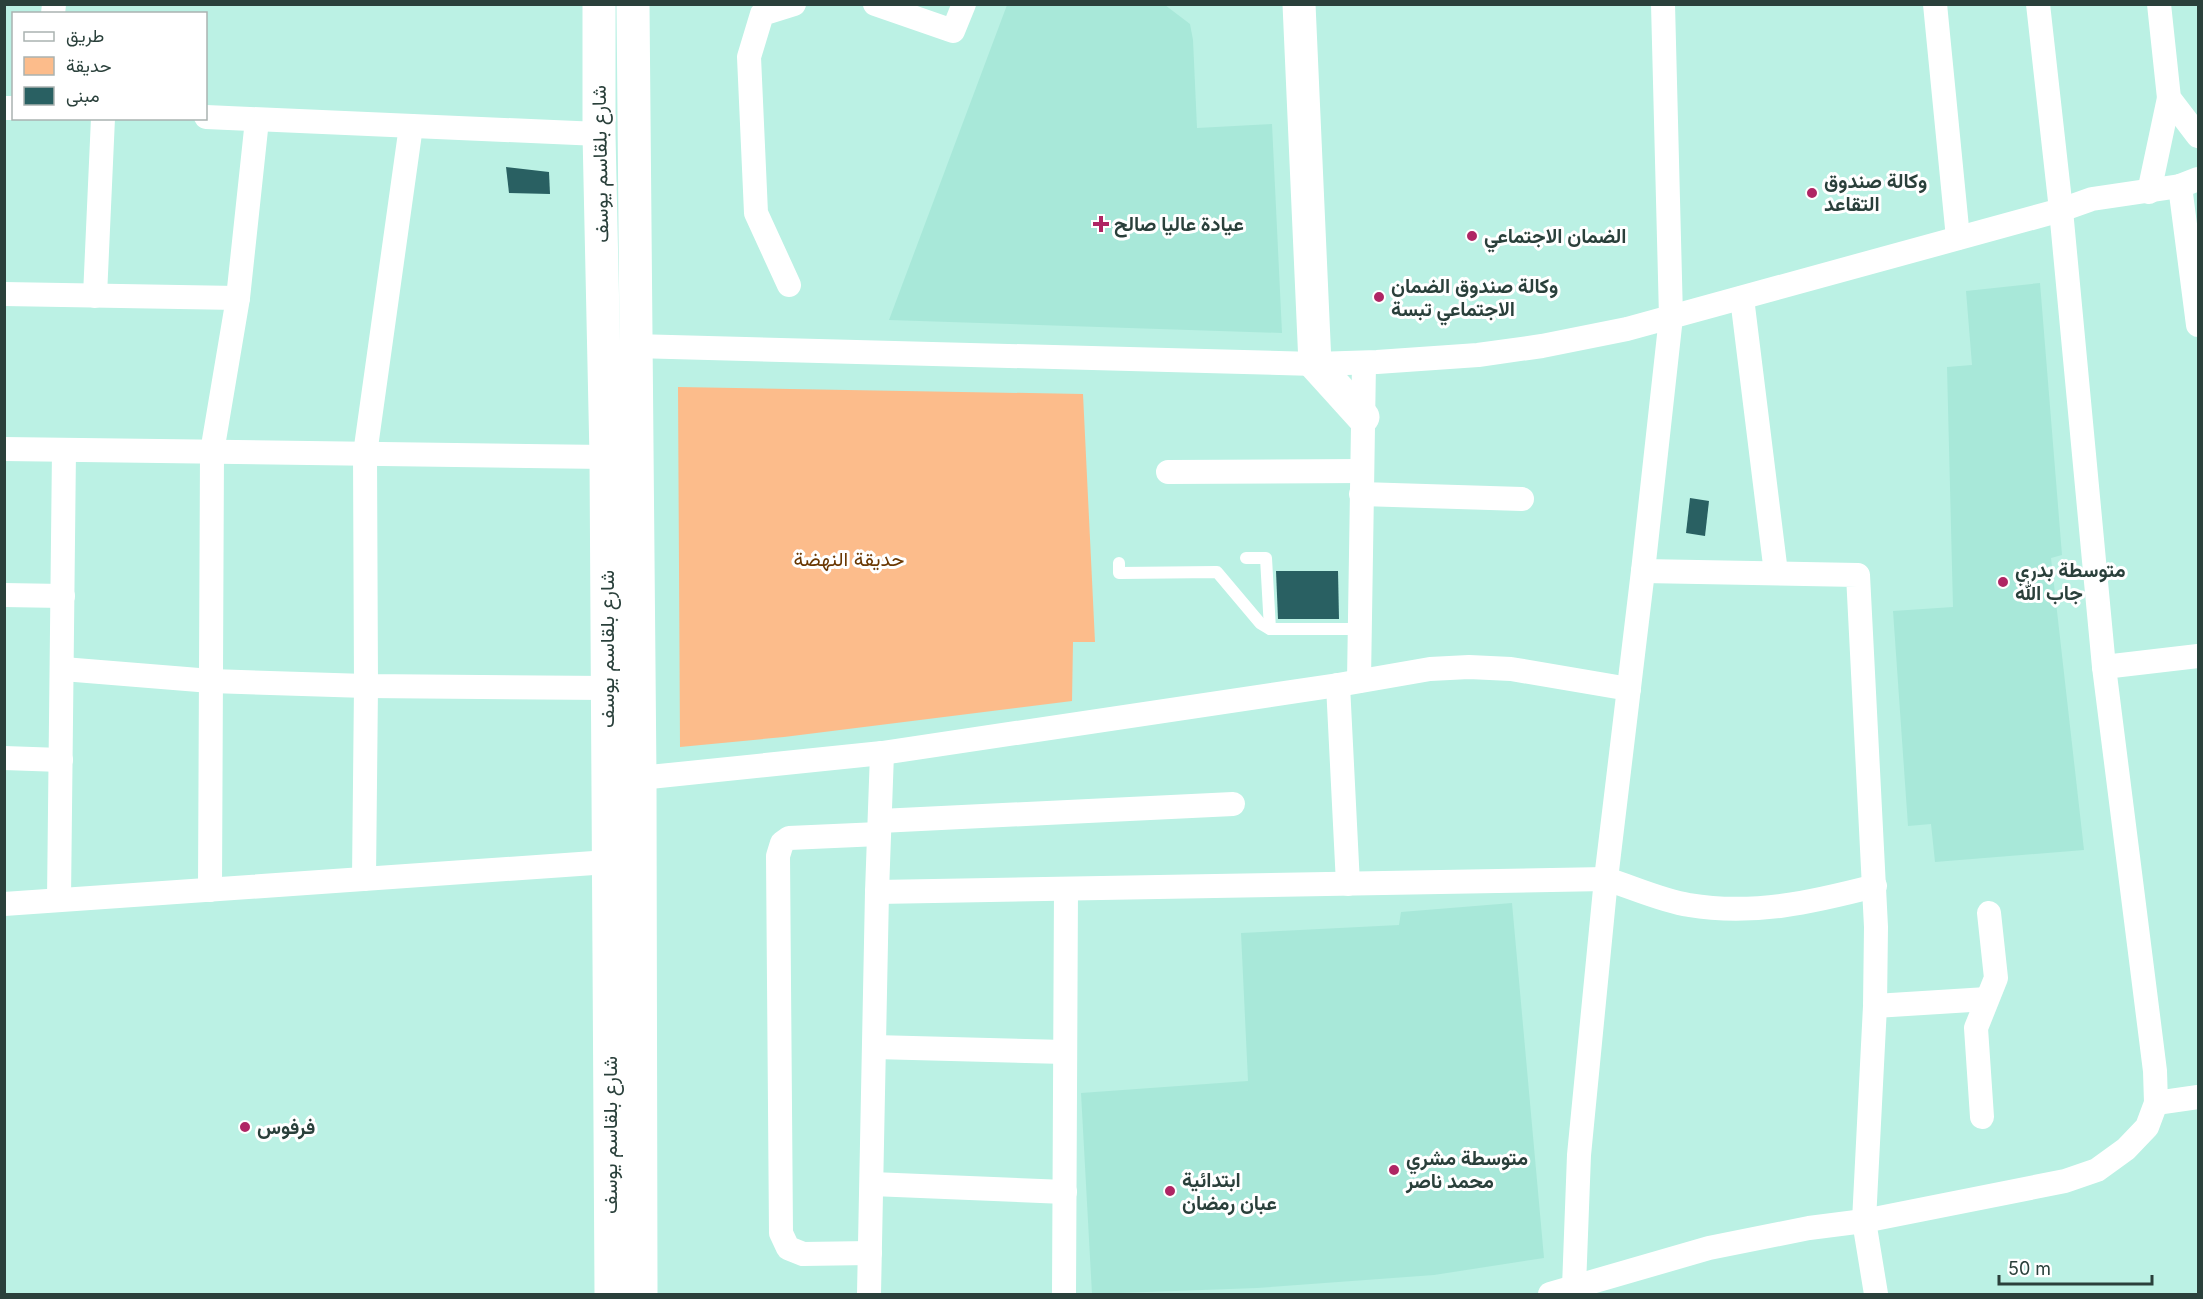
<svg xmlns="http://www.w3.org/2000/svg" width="2203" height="1299" font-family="Inter,Vazirmatn,sans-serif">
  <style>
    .built { fill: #a8e8d9 }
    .green { fill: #fcbc8b }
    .building { fill: #296062 }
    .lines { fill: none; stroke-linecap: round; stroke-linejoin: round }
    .lane { stroke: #fff; stroke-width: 12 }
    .street { stroke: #fff; stroke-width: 24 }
    .secondary { stroke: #fff; stroke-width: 33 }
    .primary { stroke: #fff; stroke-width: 33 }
    .poi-dot { fill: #af2564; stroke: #fff; stroke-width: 2 }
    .labels { text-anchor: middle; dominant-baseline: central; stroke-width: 6; stroke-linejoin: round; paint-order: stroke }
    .street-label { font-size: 20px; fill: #2a403b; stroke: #fff }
    .poi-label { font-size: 20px; font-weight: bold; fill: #2a403b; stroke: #fff; text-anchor: start }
    .park-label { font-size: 20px; fill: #6a3803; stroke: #fff }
  </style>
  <rect width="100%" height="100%" fill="#bbf1e4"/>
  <g class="built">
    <polygon points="1007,5 1165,5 1190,24 1193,40 1197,128 1272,124 1282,333 889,320"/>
    <polygon points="2040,283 2062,555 2051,558 2084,850 1935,862 1931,824 1908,826 1893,611 1953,607 1947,367 1972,365 1966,291"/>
    <polygon points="1512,903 1544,1258 1434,1275 1257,1288 1092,1294 1081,1093 1248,1081 1241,933 1399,925 1401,912"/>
  </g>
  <polygon class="green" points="678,387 1083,394 1095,642 1073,642 1072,701 784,737 680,747"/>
  <g class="building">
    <polygon points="506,167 549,172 550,194 509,193"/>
    <polygon points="1690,498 1709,501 1705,536 1686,533"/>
    <polygon points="1276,571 1338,571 1339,619 1278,619"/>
  </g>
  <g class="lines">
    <g class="lane">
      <polyline points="1246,558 1266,558 1270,629 1359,629"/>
      <polyline points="1119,563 1119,573 1217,572 1260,623 1270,629"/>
    </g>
    <g class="street">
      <polyline points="875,4 953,31 964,4"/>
      <polyline points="1935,4 1958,238"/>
      <polyline points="2159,4 2169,98 2198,136"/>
      <polyline points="53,14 54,4"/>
      <polyline points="4,108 14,108"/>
      <polyline points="206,117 599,134"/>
      <polyline points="2180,186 2198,325"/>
      <polyline points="2149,192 2169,98"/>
      <polyline points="789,285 756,213 749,57 762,14 794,4"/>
      <polyline points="4,294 238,298"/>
      <polyline points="95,296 103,118"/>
      <polyline points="1742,298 1776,573"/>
      <polyline points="634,346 1315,364 1377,362 1478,355 1542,346 1627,329 2061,210 2092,199 2180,186 2198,179"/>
      <polyline points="4,449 606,457"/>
      <polyline points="1168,472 1362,471"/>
      <polyline points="1361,494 1522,499"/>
      <polyline points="1643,571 1858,575 1876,927 1875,1006 1864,1221 1876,1294"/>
      <polyline points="4,595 63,596"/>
      <polyline points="2104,667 2198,656"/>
      <polyline points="63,669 211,681 366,686 607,688"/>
      <polyline points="1359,681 1364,363"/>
      <polyline points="1338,685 1348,884"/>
      <polyline points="4,758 61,760"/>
      <polyline points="640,778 882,753 1338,685 1430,669 1469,667 1511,669 1629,689"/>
      <polyline points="880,821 1233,804"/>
      <polyline points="364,879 366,686 365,454 411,126"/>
      <polyline points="210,890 212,452 238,298 257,120"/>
      <path d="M877,892l729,-13c26,8 56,22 83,26 64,11 124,-3 186,-19"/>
      <polyline points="59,900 64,450"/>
      <polyline points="4,904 608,862"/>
      <polyline points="1875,1006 1987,999"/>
      <polyline points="874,1047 1065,1052"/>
      <polyline points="2156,1103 2198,1097"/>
      <polyline points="1982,1117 1976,1028 1996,978 1989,913"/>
      <polyline points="872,1184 1065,1192"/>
      <polyline points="870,1253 803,1254 788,1248 781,1233 778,856 782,843 789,838 879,834"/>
      <polyline points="869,1294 877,892 882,753"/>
      <polyline points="1064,1294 1066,889"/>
      <polyline points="1550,1294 1709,1248 1809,1228 1864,1221 2065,1181 2097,1170 2126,1149 2147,1127 2156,1103 2155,1071 2104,667 2061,210 2038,4"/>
      <polyline points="1576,1294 1574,1287 1579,1155 1606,879 1643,571 1671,317 1663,4"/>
    </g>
    <polyline class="secondary" points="1299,4 1315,364 1363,417"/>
    <g class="primary">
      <polyline points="599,4 599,134 606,457 611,1294"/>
      <polyline points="633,4 640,778 641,1294"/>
    </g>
  </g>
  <g class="poi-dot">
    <circle cx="1812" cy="193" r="6"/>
    <path d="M1098 215h6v6h6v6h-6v6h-6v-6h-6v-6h6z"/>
    <circle cx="1472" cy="236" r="6"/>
    <circle cx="1379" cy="297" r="6"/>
    <circle cx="2003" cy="582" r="6"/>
    <circle cx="245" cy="1127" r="6"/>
    <circle cx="1394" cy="1170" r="6"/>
    <circle cx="1170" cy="1191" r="6"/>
  </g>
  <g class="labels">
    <g class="street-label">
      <text transform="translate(600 164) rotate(-91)">شارع بلقاسم يوسف</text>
      <text transform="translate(607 649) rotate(-90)">شارع بلقاسم يوسف</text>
      <text transform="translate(610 1135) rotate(-90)">شارع بلقاسم يوسف</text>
    </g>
    <g class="poi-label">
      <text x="1824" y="181">وكالة صندوق<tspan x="1824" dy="23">التقاعد</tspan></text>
      <text x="1114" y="224">عيادة عاليا صالح</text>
      <text x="1484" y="236">الضمان الاجتماعي</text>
      <text x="1391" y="286">وكالة صندوق الضمان<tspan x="1391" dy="23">الاجتماعي تبسة</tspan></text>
      <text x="2015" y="570">متوسطة بدري<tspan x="2015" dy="23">جاب الله</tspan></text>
      <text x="257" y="1127">فرفوس</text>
      <text x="1406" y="1158">متوسطة مشري<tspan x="1406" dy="23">محمد ناصر</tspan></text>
      <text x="1182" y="1180">ابتدائية<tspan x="1182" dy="23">عبان رمضان</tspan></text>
    </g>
    <g class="park-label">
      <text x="849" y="559">حديقة النهضة</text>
    </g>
  </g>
  <rect width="2203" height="1299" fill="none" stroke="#2a403b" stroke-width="12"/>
  <rect x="12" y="12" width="195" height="108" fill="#ffffff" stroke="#aab3b1" stroke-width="1.5"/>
  <rect x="24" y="32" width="30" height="9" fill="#ffffff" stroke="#aab3b1" stroke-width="1.5"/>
  <text x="66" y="42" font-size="18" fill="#2a403b">طريق</text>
  <rect x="24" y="57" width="30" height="18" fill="#fcbc8b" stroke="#aab3b1" stroke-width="1.5"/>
  <text x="66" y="72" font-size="18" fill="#2a403b">حديقة</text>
  <rect x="24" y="87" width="30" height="18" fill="#296062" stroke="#aab3b1" stroke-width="1.5"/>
  <text x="66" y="102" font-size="18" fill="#2a403b">مبنى</text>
  <path d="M1999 1275v9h153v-9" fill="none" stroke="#2a403b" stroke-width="3"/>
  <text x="2008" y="1275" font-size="18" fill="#2a403b" stroke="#ffffff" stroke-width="4.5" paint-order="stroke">50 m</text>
</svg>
